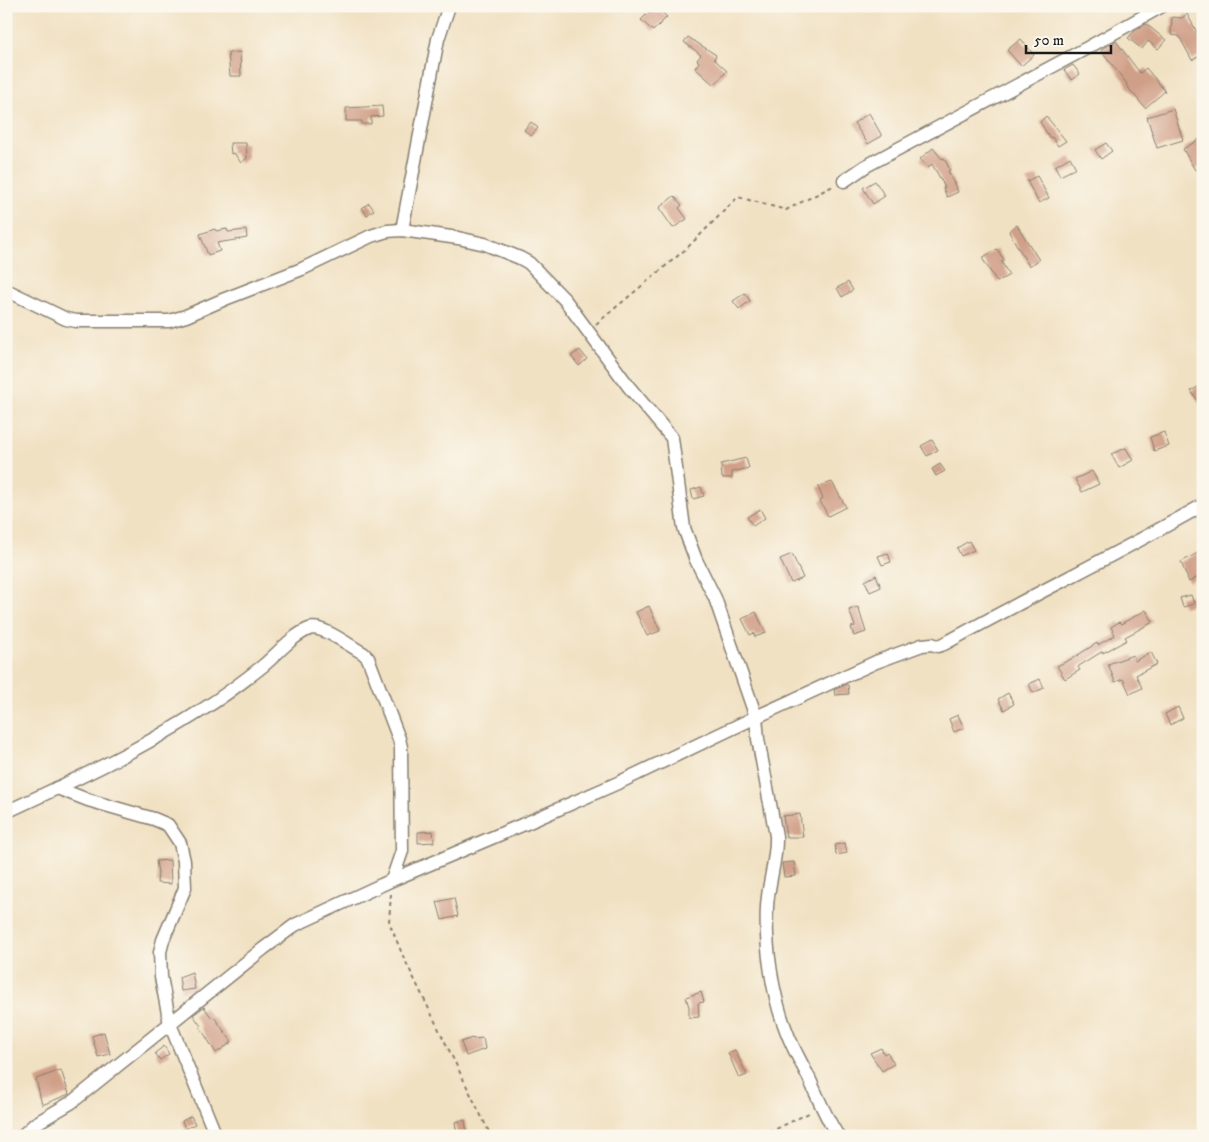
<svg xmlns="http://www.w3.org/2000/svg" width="1209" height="1142" font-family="'IM FELL DW Pica',serif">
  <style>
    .building { fill: #d09f87 }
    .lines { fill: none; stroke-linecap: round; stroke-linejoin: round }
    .minor-casing { stroke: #867e70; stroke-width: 15 }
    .path { stroke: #867e70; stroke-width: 2; stroke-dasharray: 4 4; stroke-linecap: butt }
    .minor { stroke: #fff; stroke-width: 12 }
  </style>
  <rect width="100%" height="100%" fill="#fbf7ec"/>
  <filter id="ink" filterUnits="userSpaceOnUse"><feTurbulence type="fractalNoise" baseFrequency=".02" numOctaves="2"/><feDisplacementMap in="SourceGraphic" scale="10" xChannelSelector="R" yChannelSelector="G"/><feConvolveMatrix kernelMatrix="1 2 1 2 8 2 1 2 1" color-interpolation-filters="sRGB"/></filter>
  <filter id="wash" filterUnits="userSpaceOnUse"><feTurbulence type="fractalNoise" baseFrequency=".0096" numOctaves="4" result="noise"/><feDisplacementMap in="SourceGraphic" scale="20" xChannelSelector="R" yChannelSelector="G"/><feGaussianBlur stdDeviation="1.12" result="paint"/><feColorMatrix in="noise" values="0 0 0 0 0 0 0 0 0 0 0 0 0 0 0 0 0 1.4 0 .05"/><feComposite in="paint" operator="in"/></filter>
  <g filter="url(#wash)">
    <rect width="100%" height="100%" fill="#f1e1c3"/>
    <g id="blocks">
      <g class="building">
        <polygon points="655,6 667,17 653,31 641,20"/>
        <polygon points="1187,14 1203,43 1203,54 1192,60 1179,36 1171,35 1172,17 1182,18"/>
        <polygon points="1146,24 1166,40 1158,49 1148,41 1142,49 1128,38 1134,31"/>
        <polygon points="688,37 716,55 714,59 727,71 714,85 695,68 699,62 697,60 701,55 684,42"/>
        <polygon points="1021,39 1034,55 1021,66 1007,50"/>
        <polygon points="1116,41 1140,73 1146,68 1165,91 1145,108 1126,85 1127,84 1101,50"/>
        <polygon points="240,52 241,76 230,76 228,53"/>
        <polygon points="1073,65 1080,74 1072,80 1064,70"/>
        <polygon points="382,106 383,116 371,117 371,124 362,124 362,121 346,121 346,108"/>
        <polygon points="1173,109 1183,140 1157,148 1147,117"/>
        <polygon points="869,113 882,136 868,144 854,123"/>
        <polygon points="1046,116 1066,141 1058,146 1052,137 1050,138 1040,122"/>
        <polygon points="531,122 538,128 531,136 524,130"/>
        <polygon points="1203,137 1203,166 1195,170 1183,149"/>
        <polygon points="230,143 246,143 247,158 241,163 234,153 231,154"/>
        <polygon points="1106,143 1112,151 1101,159 1095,150"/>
        <polygon points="933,148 942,159 944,158 950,170 948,171 958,192 947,197 943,188 945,187 932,164 928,168 920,159"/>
        <polygon points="1070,157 1076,168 1060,176 1055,166"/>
        <polygon points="1037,176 1049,198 1039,203 1027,181"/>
        <polygon points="875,181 885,196 873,204 863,188"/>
        <polygon points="674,196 682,205 679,208 687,219 673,228 659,208"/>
        <polygon points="369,203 374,210 367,215 362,208"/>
        <polygon points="1017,225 1039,260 1029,266 1009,232 1010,230"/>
        <polygon points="215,229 216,231 227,229 228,232 246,230 247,238 217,243 220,251 208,255 200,234"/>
        <polygon points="997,249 1004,260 1001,261 1009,275 997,282 982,258"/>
        <polygon points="848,282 853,290 842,297 837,288"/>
        <polygon points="745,293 750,301 739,309 733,301"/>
        <polygon points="580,350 587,359 579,366 571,356"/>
        <polygon points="1203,384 1203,408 1191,391"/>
        <polygon points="1164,432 1169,446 1154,451 1150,437"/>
        <polygon points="932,440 938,450 927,456 921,446"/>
        <polygon points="1126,448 1133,460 1119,468 1111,454"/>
        <polygon points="746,458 749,468 732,472 732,478 722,478 721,464"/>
        <polygon points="940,464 945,471 936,476 932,469"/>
        <polygon points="1092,471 1099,484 1082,492 1075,479"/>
        <polygon points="832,482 846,507 828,516 820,501 823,499 818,487"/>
        <polygon points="701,487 704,496 693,499 691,490"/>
        <polygon points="760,509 765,518 753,526 747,517"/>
        <polygon points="969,541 974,550 961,556 957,548"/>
        <polygon points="1203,550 1203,574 1189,582 1181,562"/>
        <polygon points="888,553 891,562 882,565 878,556"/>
        <polygon points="792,554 803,578 791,583 780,559"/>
        <polygon points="876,575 881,587 870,592 865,581"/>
        <polygon points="1191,595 1194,604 1183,607 1180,598"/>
        <polygon points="649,606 660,631 647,636 636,612"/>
        <polygon points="858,607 866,632 854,636 851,627 855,626 849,610"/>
        <polygon points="1146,610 1153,622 1125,637 1127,640 1103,653 1103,651 1079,666 1078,667 1080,670 1065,679 1057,666 1073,658 1097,643 1098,645 1115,635 1111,627 1119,622 1121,624"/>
        <polygon points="756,612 766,633 755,637 754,633 750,635 742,619"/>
        <polygon points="1151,652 1157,664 1136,675 1142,688 1130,694 1123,679 1115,682 1108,664 1133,655 1135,661"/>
        <polygon points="1040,679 1044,688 1033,693 1029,684"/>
        <polygon points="845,685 848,685 849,694 835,695 834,690"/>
        <polygon points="1008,693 1014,704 1004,710 998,699"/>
        <polygon points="1178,707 1183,718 1170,725 1165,714"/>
        <polygon points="958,715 964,728 954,732 949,719"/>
        <polygon points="800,814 803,837 786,837 783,816"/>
        <polygon points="433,831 434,842 418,843 418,832"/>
        <polygon points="845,843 847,853 836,855 835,845"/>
        <polygon points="170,860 171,884 157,883 158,873 156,861"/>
        <polygon points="794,862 796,876 784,877 782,863"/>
        <polygon points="454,898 458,916 442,920 437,902"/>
        <polygon points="192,972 195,989 181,991 179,977"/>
        <polygon points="701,992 704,1002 698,1003 699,1017 689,1018 689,1007 686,997"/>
        <polygon points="204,1007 212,1018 214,1017 232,1042 216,1053 200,1027 201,1026 193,1015"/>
        <polygon points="104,1032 110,1054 98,1057 92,1036"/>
        <polygon points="472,1038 473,1039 483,1038 485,1049 466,1056 461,1042"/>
        <polygon points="164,1046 169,1054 160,1060 155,1053"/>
        <polygon points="881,1048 884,1054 887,1052 894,1064 882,1071 870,1053"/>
        <polygon points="735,1050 747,1075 739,1078 728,1053"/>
        <polygon points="61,1070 69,1094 42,1105 36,1079"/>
        <polygon points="191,1116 195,1124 185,1129 182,1121"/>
        <polygon points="465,1120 467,1133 457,1135 455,1122"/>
      </g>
    </g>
  </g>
  <g filter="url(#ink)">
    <use href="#blocks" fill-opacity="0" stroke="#867e70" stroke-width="1"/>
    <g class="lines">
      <defs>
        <g id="minor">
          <polyline points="844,181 866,166 1087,48 1162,6"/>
          <polyline points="402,230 438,39 449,6"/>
          <path d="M6,290l60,29 10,2h93l17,-5 39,-17 77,-30 69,-33 16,-5 15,-1 56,8 27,6 35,14 9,5 36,37 64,87 43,51 12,90 12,32 19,38 41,119 2,22 18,97c1,24 -8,47 -9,71 -2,37 5,88 19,123 6,17 15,32 23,48 9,20 17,40 29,58"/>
          <polyline points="57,788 88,800 154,819 168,825 180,843 184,861 185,888 163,940 160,952 161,977 170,1024 216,1136"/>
          <path d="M6,812c67,-31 134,-62 196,-102 22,-14 42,-29 62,-45 14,-12 28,-29 45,-36 13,-5 42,18 54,24l5,5 31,81 2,8 1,104 -10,29"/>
          <path d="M22,1136l13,-12 37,-22 191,-153 32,-24 97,-45 137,-58 91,-40 136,-65 120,-55 46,-17 10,-1 6,2 6,-2c86,-48 174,-90 259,-139"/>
        </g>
      </defs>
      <use href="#minor" class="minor-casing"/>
      <g class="path">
        <polyline points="596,324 686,249 738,197 786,210 833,186"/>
        <polyline points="391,894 389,922 403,956 491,1136"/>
        <polyline points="762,1136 811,1112"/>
      </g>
      <use href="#minor" class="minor"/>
    </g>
  </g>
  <rect width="1209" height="1142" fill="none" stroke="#fbf7ec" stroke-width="25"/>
  <path d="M1026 45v8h85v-8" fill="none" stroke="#1c1c1c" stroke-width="2.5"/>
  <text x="1034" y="45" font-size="15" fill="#1c1c1c" stroke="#fbf7ec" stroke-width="4" paint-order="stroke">50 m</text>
</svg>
